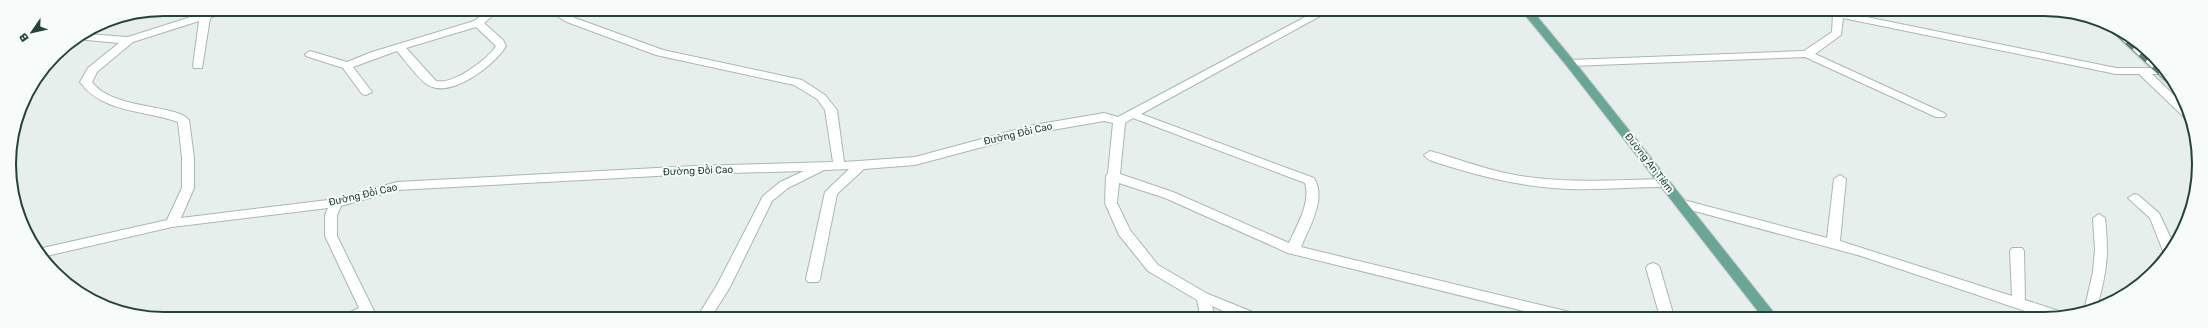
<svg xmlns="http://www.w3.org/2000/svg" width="2208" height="328" font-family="Rubik,sans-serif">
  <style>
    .built { fill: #d4dfda }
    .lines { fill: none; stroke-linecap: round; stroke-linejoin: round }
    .minor-casing { stroke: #a8b8b2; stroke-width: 2 }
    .major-casing { stroke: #c2cac8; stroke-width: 2 }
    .minor { fill: #fff; fill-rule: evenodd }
    .major { fill: #6aa596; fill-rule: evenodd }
    .rail-casing { stroke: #5f7d75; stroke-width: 4.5 }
    .rail { stroke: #f7fbf9; stroke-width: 3; stroke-dasharray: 9; stroke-linecap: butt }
    .labels { text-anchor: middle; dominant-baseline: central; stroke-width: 4; stroke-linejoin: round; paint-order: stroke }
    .street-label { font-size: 10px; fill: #24423a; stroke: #f7fbf9 }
    .rim { fill: none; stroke: #24423a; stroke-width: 2 }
  </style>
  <rect width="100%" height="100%" fill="#e6efeb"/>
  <polygon class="built" points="2100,22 2113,25 2170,78 2182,100"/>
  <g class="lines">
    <defs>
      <g id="minor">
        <path d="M199,9h10v2l22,-2 -21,9 -8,50h-8l-1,-2 6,-45 -66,21 -36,30 -5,10c20,28 85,22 97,38l5,38v30l-13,30 155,-19 61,-17 297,-16 139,-4 -8,-52 -8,-11 -23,-14 -138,-30 -89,-33 -23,-13h13l18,9 88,32 139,30 23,15 12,15 7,52 71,-5 119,-32 70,-12 14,4 202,-108h13l-192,105 173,64c13,21 -5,49 -13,69l277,67 5,1 2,4h-29l-268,-66 -123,-55 -46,-15 -2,20 13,27 28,35 50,29 52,21 2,4h-21l-29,-13 3,13h-14l-4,-19 -49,-29 -29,-36 -14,-32 1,-27 2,-3 5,-50 -9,-2 -69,12 -120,32 -51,4 -27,25 -17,85 -2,3h-10l-2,-3 19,-87 24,-23 -25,1 -36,18 -16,13 -42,86 -20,32h-14l21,-34 46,-89 17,-14 24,-11 -110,3 -297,16 -56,16 -4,9v21l41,83h-36l2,-4 15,-7 -34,-72v-21l3,-7 -156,19 -130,30 -4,-8 129,-29 15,-32v-30l-4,-36c-33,-12 -76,-9 -98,-40l8,-14 31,-25 -42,-4 8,-5 43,3 72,-23zM1133,118l172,65c6,20 -8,42 -16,60l-116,-51 -53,-18 5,-51z"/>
        <path d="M490,9h11l-17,14 19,17 3,6c-11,19 -55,53 -78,39 -8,-4 -24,-26 -31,-34l-44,16 19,25 -6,3 -4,-1 -19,-26 -37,-12 -1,-2 5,-3 37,11 25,-10 102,-31zM476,27l20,19c-9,14 -43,39 -60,35l-30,-33z"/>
        <polygon points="1831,9 1841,9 1842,12 2116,68 2157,68 2134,47 2133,45 2135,42 2161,62 2168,74 2152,74 2187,108 2192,121 2187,120 2139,74 2116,74 1843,18 1841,35 1815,54 1944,113 1946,115 1944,117 1936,117 1805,57 1570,66 1565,63 1570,60 1804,51 1832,32 1833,14"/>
        <path d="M1430,151c29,8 56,19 85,24 50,9 100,5 150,4l6,4 -6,4c-31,0 -63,3 -94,2 -41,-1 -81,-10 -120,-22 -7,-3 -23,-5 -27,-12z"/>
        <polygon points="1840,175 1846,179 1840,241 2012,296 2010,251 2012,248 2022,248 2024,251 2025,300 2065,313 2066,316 2049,319 1861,256 1676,206 1674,203 1680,199 1827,238 1834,179"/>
        <polygon points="2134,194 2138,195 2159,213 2174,245 2167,255 2163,251 2150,218 2128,198"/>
        <path d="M2099,214l6,4c4,37 2,53 -8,89l-13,4 9,-39 2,-22 -2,-32z"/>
        <polygon points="1653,263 1658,265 1660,268 1672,310 1671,319 1657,319 1658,310 1646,268 1648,265"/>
      </g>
      <polygon id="major" points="1520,9 1531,9 1574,61 1779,319 1764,319 1566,65"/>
    </defs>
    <use href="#minor" class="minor-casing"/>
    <use href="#major" class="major-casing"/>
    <use href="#minor" class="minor"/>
    <use href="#major" class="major"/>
    <defs>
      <polyline id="rail" points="2107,24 2176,88"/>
    </defs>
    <use href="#rail" class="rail-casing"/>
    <use href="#rail" class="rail"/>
  </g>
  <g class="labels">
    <g class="street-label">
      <text transform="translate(1018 134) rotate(-13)">Đường Đồi Cao</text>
      <text transform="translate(1649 163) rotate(52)">Đường An Tiêm</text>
      <text transform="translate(698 171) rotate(-2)">Đường Đồi Cao</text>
      <text transform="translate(363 195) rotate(-13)">Đường Đồi Cao</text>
    </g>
  </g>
  <path d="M0 0H2208V328H0ZM164 16H2044A148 148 0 0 1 2192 164V164A148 148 0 0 1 2044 312H164A148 148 0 0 1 16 164V164A148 148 0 0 1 164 16Z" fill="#f7fbf9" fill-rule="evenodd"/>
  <path class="rim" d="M164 16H2044A148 148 0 0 1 2192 164V164A148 148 0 0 1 2044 312H164A148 148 0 0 1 16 164V164A148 148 0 0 1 164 16Z"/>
  <g transform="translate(32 32) rotate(236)" stroke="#f7fbf9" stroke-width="3" paint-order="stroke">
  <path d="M0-3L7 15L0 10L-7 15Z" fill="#24423a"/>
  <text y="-6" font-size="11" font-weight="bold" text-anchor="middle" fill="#24423a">B</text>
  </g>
</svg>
